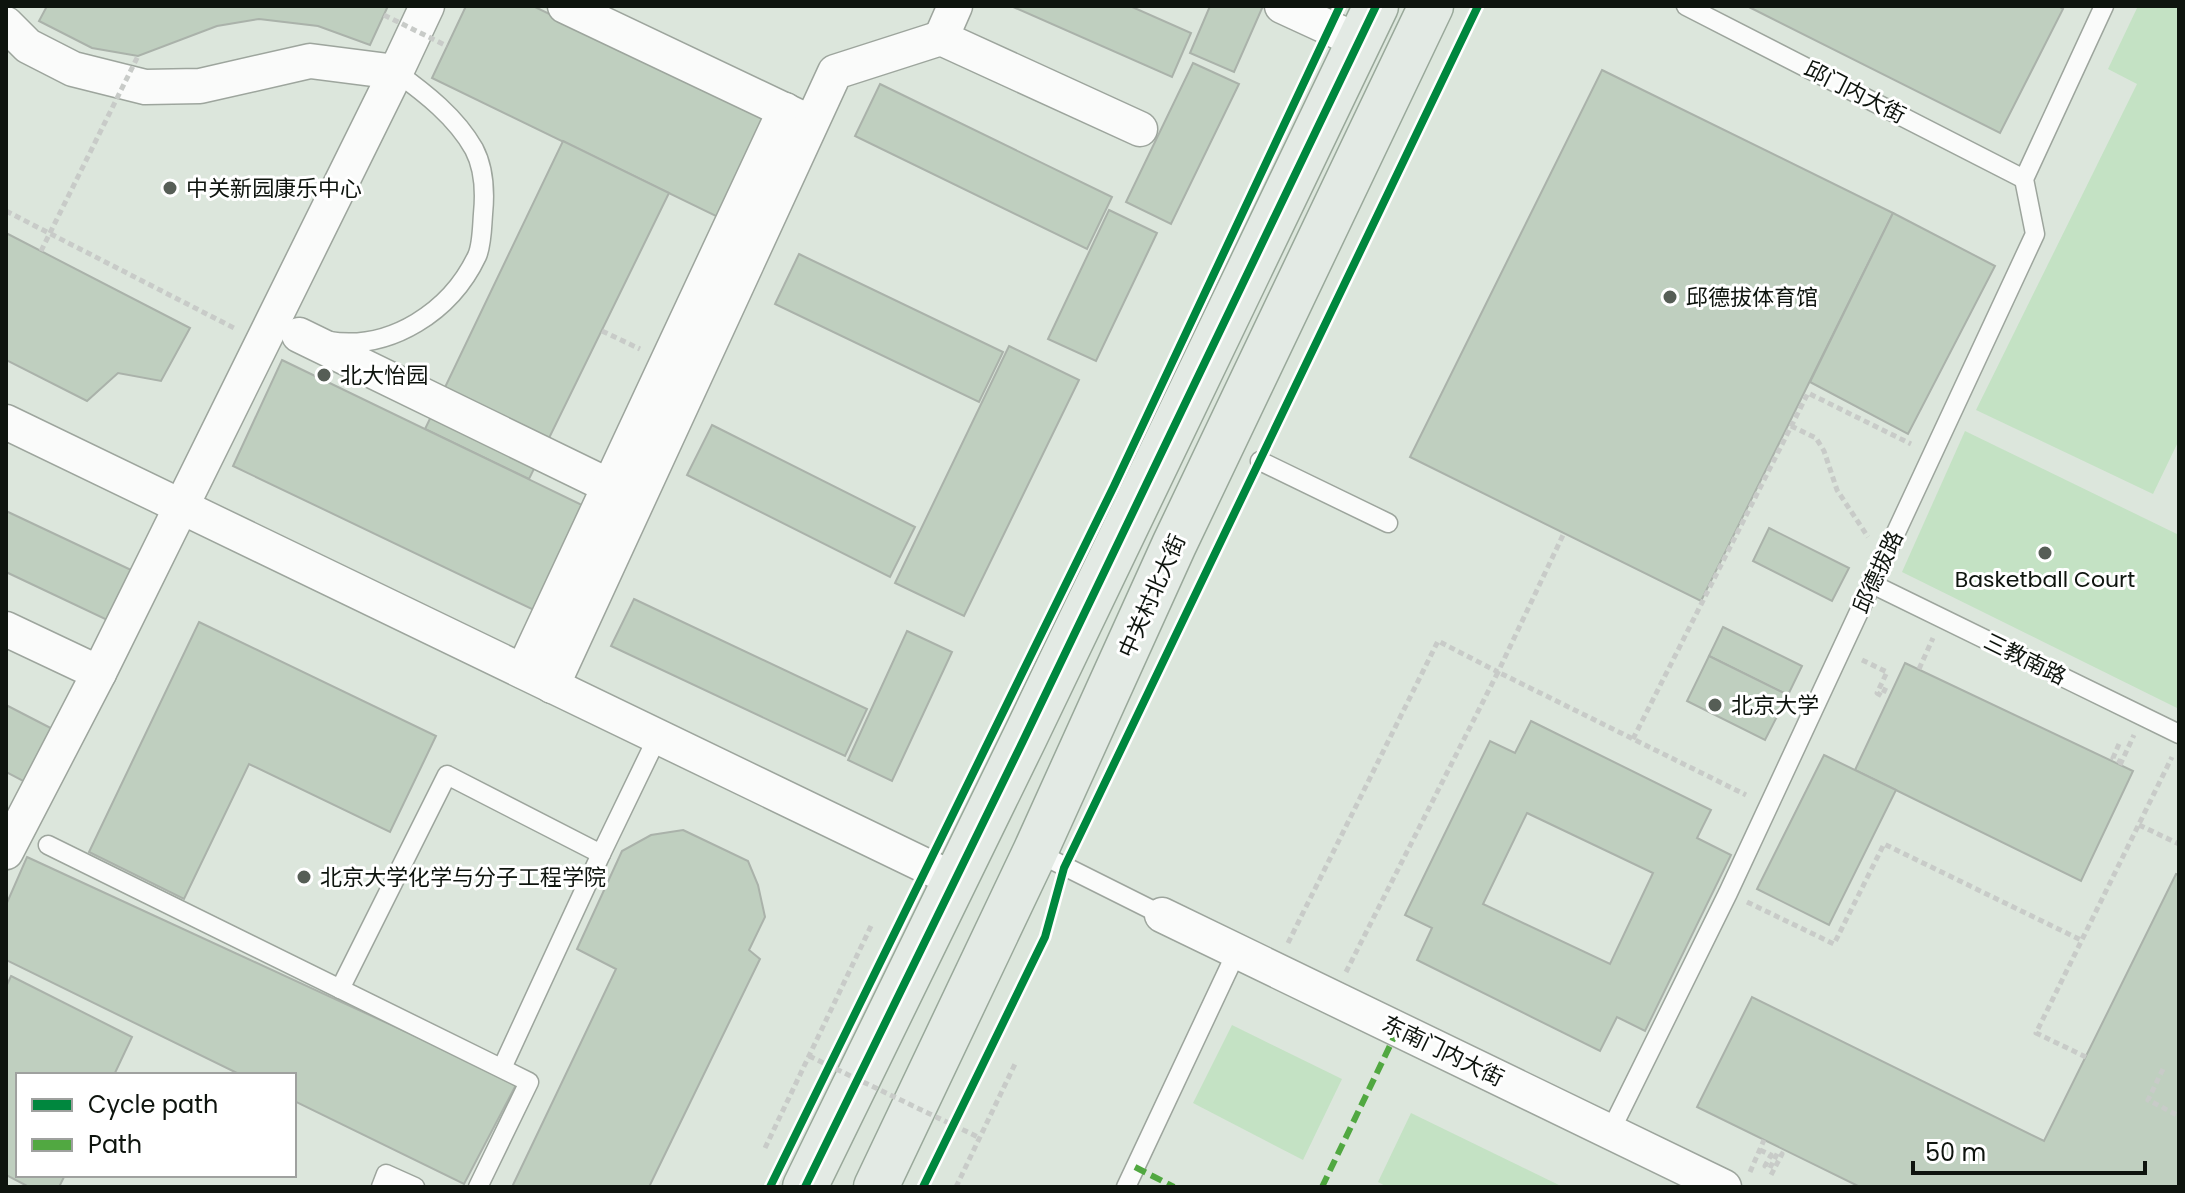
<svg xmlns="http://www.w3.org/2000/svg" width="2185" height="1193" font-family="Poppins,'Noto Sans SC',sans-serif">
  <style>
    .green { fill: #c4e2c4 }
    .building { fill: #bfcfbf; stroke: #aab2aa; stroke-width: 2; fill-rule: evenodd }
    .lines { fill: none; stroke-linecap: round; stroke-linejoin: round }
    .lane-casing { stroke: #9da59d; stroke-width: 21 }
    .street-casing { stroke: #9da59d; stroke-width: 37 }
    .primary-casing { stroke: #99a89a; stroke-width: 47 }
    .path { stroke: #c8cbc8; stroke-width: 5; stroke-dasharray: 6 4; stroke-linecap: butt }
    .lane { stroke: #fafbfa; stroke-width: 18 }
    .street { stroke: #fafbfa; stroke-width: 34 }
    .primary { stroke: #e3eae4; stroke-width: 44 }
    .path-bridge { stroke: #c8cbc8; stroke-width: 5; stroke-dasharray: 6 4; stroke-linecap: butt }
    .quiet { stroke: #51a841; stroke-width: 6; stroke-dasharray: 12 6; stroke-linecap: butt }
    .cycleway-casing { stroke: #fff; stroke-width: 13 }
    .cycleway { stroke: #00873e; stroke-width: 8 }
    .poi-dot { fill: #565e56; stroke: #fff; stroke-width: 3 }
    .labels { text-anchor: middle; dominant-baseline: central; stroke-width: 6; stroke-linejoin: round; paint-order: stroke }
    .street-label { font-size: 22px; fill: #0e140e; stroke: #fff }
    .poi-label { font-size: 22px; fill: #0e140e; stroke: #fff; text-anchor: start }
  </style>
  <rect width="100%" height="100%" fill="#dce6dc"/>
  <g class="green">
    <polygon points="2138,6 2179,6 2179,440 2153,494 1976,410 2137,84 2108,69"/>
    <polygon points="1965,431 2179,535 2179,709 1902,572"/>
    <polygon points="1232,1025 1342,1079 1303,1160 1193,1103"/>
    <polygon points="1411,1113 1563,1187 1387,1187 1378,1182"/>
  </g>
  <g class="building">
    <polygon points="47,6 388,6 370,45 318,26 259,19 217,26 138,56 92,48 39,21"/>
    <polygon points="466,6 533,6 767,119 720,218 432,78"/>
    <polygon points="1011,6 1130,6 1191,33 1172,77"/>
    <polygon points="1210,6 1263,6 1234,72 1190,53"/>
    <polygon points="1747,6 2058,6 2063,9 2000,133"/>
    <polygon points="1193,63 1239,84 1171,224 1126,202"/>
    <polygon points="1602,70 1893,213 1701,601 1410,457"/>
    <polygon points="880,84 1112,197 1087,249 855,136"/>
    <polygon points="563,141 669,193 529,479 425,429"/>
    <polygon points="1109,210 1157,233 1096,361 1048,339"/>
    <polygon points="1893,213 1995,266 1908,434 1810,382"/>
    <polygon points="6,233 190,328 161,381 118,373 87,401 6,360"/>
    <polygon points="799,254 1003,352 979,402 775,304"/>
    <polygon points="1009,346 1079,380 964,616 895,583"/>
    <polygon points="282,360 584,506 536,611 233,466"/>
    <polygon points="712,425 915,527 890,577 687,475"/>
    <polygon points="6,511 146,577 122,627 6,572"/>
    <polygon points="1769,528 1849,568 1832,601 1753,561"/>
    <polygon points="634,599 867,709 845,756 611,646"/>
    <polygon points="199,622 436,736 390,832 249,764 184,899 89,852"/>
    <polygon points="1723,627 1802,666 1788,695 1709,656"/>
    <polygon points="907,631 952,652 892,781 848,760"/>
    <polygon points="1709,656 1788,695 1765,740 1687,701"/>
    <polygon points="1905,663 2133,771 2081,881 1855,770"/>
    <polygon points="6,705 70,738 42,791 6,772"/>
    <path d="M1531,721l180,89 -14,28 34,17 -86,176 -28,-14 -17,34 -183,-91 15,-32 -27,-13 85,-174 25,12zM1527,813l126,60 -43,91 -127,-60z"/>
    <polygon points="1824,755 1896,790 1829,925 1757,889"/>
    <polygon points="683,830 748,861 758,885 765,917 749,950 760,959 649,1187 512,1187 616,969 577,949 622,851 651,835"/>
    <polygon points="27,857 517,1083 464,1184 294,1101 294,1075 241,1075 6,960 6,905"/>
    <polygon points="2176,874 2179,875 2179,1187 1860,1187 1697,1107 1752,997 2044,1141"/>
    <polygon points="11,976 132,1037 114,1075 18,1075 18,1175 65,1175 59,1187 29,1187 6,1175 6,987"/>
  </g>
  <g class="lines">
    <defs>
      <g id="lane">
        <polyline points="1686,6 2024,179"/>
        <path d="M329,341c62,10 122,-30 148,-85 5,-11 5,-29 6,-42 2,-20 1,-46 -9,-65 -18,-32 -49,-56 -78,-77"/>
        <polyline points="1260,461 1388,523"/>
        <polyline points="1872,584 2179,734"/>
        <polyline points="48,845 529,1082 478,1187"/>
        <polyline points="1036,852 1162,915"/>
        <polyline points="340,989 447,775 601,854 658,736"/>
        <polyline points="502,1068 601,854"/>
        <polyline points="1610,1132 1728,893 2035,234 2024,179 2104,6"/>
        <polyline points="381,1187 386,1174 415,1187"/>
        <polyline points="1126,1187 1237,951"/>
      </g>
      <g id="street">
        <polyline points="565,6 803,119"/>
        <polyline points="1282,6 1358,41"/>
        <polyline points="6,24 28,46 73,69 145,87 200,86 310,61 396,72 99,673 6,852"/>
        <polyline points="941,38 955,6"/>
        <polyline points="396,72 427,6"/>
        <polyline points="299,335 609,486"/>
        <polyline points="6,422 955,880"/>
        <polyline points="6,629 99,673"/>
        <polyline points="523,671 785,110"/>
        <polyline points="552,686 835,72 941,38 1140,129"/>
        <polyline points="1162,915 1724,1187"/>
      </g>
      <g id="primary">
        <polyline points="805,1187 1024,739 1376,6"/>
        <polyline points="876,1187 1035,852 1174,545 1431,6"/>
      </g>
    </defs>
    <use href="#lane" class="lane-casing"/>
    <use href="#street" class="street-casing"/>
    <use href="#primary" class="primary-casing"/>
    <g class="path">
      <polyline points="6,211 236,329"/>
      <polyline points="602,331 640,349"/>
      <polyline points="1791,426 1816,438 1824,451 1837,490 1868,537"/>
      <polyline points="1862,660 1887,672 1877,693 1882,696 1886,687"/>
      <polyline points="1919,669 1933,638"/>
      <polyline points="1633,739 1808,393 1911,444"/>
      <polyline points="2119,744 2113,758 2121,762"/>
      <polyline points="2120,765 2134,735"/>
      <polyline points="2139,825 2179,844"/>
      <polyline points="1747,902 1834,944 1884,844 2081,940"/>
      <polyline points="1288,943 1438,641 1498,672 1564,533"/>
      <polyline points="1346,972 1498,672 1746,795"/>
      <polyline points="2086,1057 2036,1033 2172,757"/>
      <polyline points="2163,1069 2148,1100 2179,1116"/>
      <polyline points="765,1148 872,924"/>
      <polyline points="1760,1150 1771,1155 1765,1166 1770,1168 1778,1152 1782,1154 1770,1177"/>
      <polyline points="1750,1172 1764,1140"/>
      <polyline points="956,1187 1015,1064"/>
    </g>
    <use href="#lane" class="lane"/>
    <use href="#street" class="street"/>
    <use href="#primary" class="primary"/>
    <g class="path-bridge">
      <polyline points="384,15 447,46"/>
      <polyline points="41,251 138,56"/>
      <polyline points="809,1056 980,1138"/>
    </g>
    <g class="quiet">
      <polyline points="1135,1167 1174,1187"/>
      <polyline points="1322,1187 1398,1029"/>
    </g>
    <defs>
      <g id="cycleway">
        <polyline points="770,1187 1114,486 1340,6"/>
        <polyline points="805,1187 1024,739 1376,6"/>
        <polyline points="923,1187 1045,937 1064,868 1478,6"/>
      </g>
    </defs>
    <use href="#cycleway" class="cycleway-casing"/>
    <use href="#cycleway" class="cycleway"/>
  </g>
  <g class="poi-dot">
    <circle cx="170" cy="188" r="8"/>
    <circle cx="1670" cy="297" r="8"/>
    <circle cx="324" cy="375" r="8"/>
    <circle cx="2045" cy="553" r="8"/>
    <circle cx="1715" cy="705" r="8"/>
    <circle cx="304" cy="877" r="8"/>
  </g>
  <g class="labels">
    <g class="street-label">
      <text transform="translate(1855 92) rotate(27)">邱门内大街</text>
      <text transform="translate(1878 572) rotate(-65)">邱德拔路</text>
      <text transform="translate(1152 596) rotate(-66)">中关村北大街</text>
      <text transform="translate(2025 659) rotate(26)">三教南路</text>
      <text transform="translate(1443 1051) rotate(26)">东南门内大街</text>
    </g>
    <g class="poi-label">
      <text x="186" y="188">中关新园康乐中心</text>
      <text x="1686" y="297">邱德拔体育馆</text>
      <text x="340" y="375">北大怡园</text>
      <text x="2045" y="579" text-anchor="middle">Basketball Court</text>
      <text x="1731" y="705">北京大学</text>
      <text x="320" y="877">北京大学化学与分子工程学院</text>
    </g>
  </g>
  <rect width="2185" height="1193" fill="none" stroke="#0e140e" stroke-width="16"/>
  <rect x="16" y="1073" width="280" height="104" fill="#ffffff" stroke="#9fa19f" stroke-width="2"/>
  <rect x="32" y="1099" width="40" height="12" fill="#00873e" stroke="#9fa19f" stroke-width="2"/>
  <text x="88" y="1113" font-size="24" fill="#0e140e">Cycle path</text>
  <rect x="32" y="1139" width="40" height="12" fill="#51a841" stroke="#9fa19f" stroke-width="2"/>
  <text x="88" y="1153" font-size="24" fill="#0e140e">Path</text>
  <path d="M1913 1161v12h232v-12" fill="none" stroke="#0e140e" stroke-width="4"/>
  <text x="1925" y="1161" font-size="24" fill="#0e140e" stroke="#ffffff" stroke-width="6" paint-order="stroke">50 m</text>
</svg>
